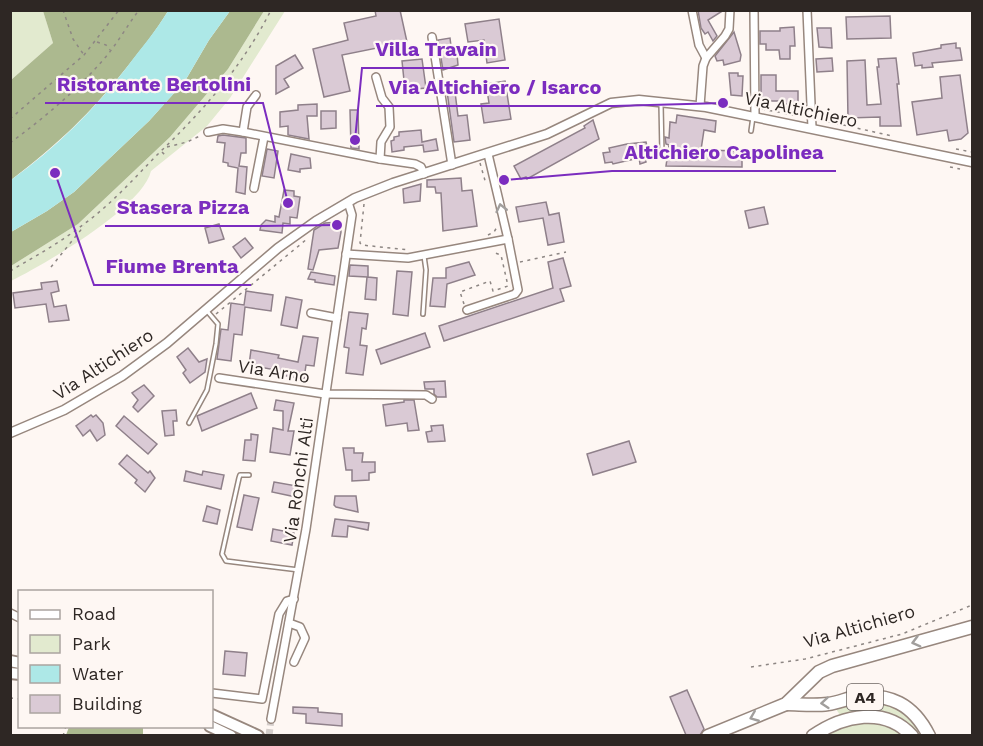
<svg xmlns="http://www.w3.org/2000/svg" width="983" height="746" font-family="'Work Sans',sans-serif">
  <style>
    .green { fill: #e2eacf }
    .forest { fill: #acb98f }
    .water { fill: #ade8e7 }
    .building { fill: #dacad5; stroke: #8f808a; stroke-width: 1.5 }
    .lines { fill: none; stroke-linecap: round; stroke-linejoin: round }
    .minor-tunnel { stroke: #d4cdca; stroke-width: 7; stroke-dasharray: 7 3.5; stroke-linecap: butt }
    .service-casing { stroke: #97877e; stroke-width: 6 }
    .minor-casing { stroke: #97877e; stroke-width: 10 }
    .tertiary-casing { stroke: #97877e; stroke-width: 11 }
    .trunk-casing { stroke: #97877e; stroke-width: 14 }
    .motorway-casing { stroke: #97877e; stroke-width: 15 }
    .path { stroke: #8d8683; stroke-width: 1.5; stroke-dasharray: 3 4.5; stroke-linecap: butt }
    .service { stroke: #fff; stroke-width: 3 }
    .minor { stroke: #fff; stroke-width: 7 }
    .tertiary { stroke: #fff; stroke-width: 8 }
    .trunk { stroke: #fff; stroke-width: 10 }
    .motorway { stroke: #fff; stroke-width: 12 }
    .oneway { stroke: #a19e9c }
    .labels { text-anchor: middle; dominant-baseline: central; stroke-width: 4.5; stroke-linejoin: round; paint-order: stroke }
    .shield { fill: #fef7f3; stroke: #6c6562; stroke-width: 1.5 }
    .shield-label { font-size: 16px; font-weight: bold; fill: #2e2724 }
    .street-label { font-size: 18px; fill: #2e2724; stroke: #fef7f3 }
    .leader { fill: none; stroke: #7b2cbf; stroke-width: 2 }
    .callout-dot { fill: #7b2cbf; stroke: #fef7f3; stroke-width: 2 }
    .callout-label { font-size: 20px; text-anchor: middle; font-weight: bold; fill: #7b2cbf; stroke: #fef7f3; stroke-width: 4.5; stroke-linejoin: round; paint-order: stroke }
  </style>
  <rect width="100%" height="100%" fill="#fef7f3"/>
  <g class="green">
    <polygon points="11,11 43,11 53,43 11,80"/>
    <path d="M264,11h21l-55,87 -23,28 -56,45c-9,37 -106,93 -140,110v-15l67,-42 92,-87 58,-68z"/>
    <path d="M863,701c38,2 39,5 60,34h-4c-14,-19 -37,-28 -60,-24 -7,1 -13,4 -19,4l-4,-6 2,-2z"/>
    <polygon points="879,721 906,735 825,736 853,722"/>
  </g>
  <g class="forest">
    <path d="M43,11h125c-12,20 -26,37 -41,56 -37,47 -69,77 -116,113v-100l42,-37z"/>
    <polygon points="230,11 264,11 228,69 170,137 78,224 11,266 11,232 47,211 74,192 149,121 185,81 209,40"/>
    <polygon points="69,727 143,727 143,735 66,735"/>
  </g>
  <path class="water" d="M168,11h62l-21,29 -24,41 -36,40 -75,71 -27,19 -36,21v-52c45,-32 82,-69 116,-113 14,-19 29,-36 41,-56z"/>
  <g class="building">
    <polygon points="375,10 400,10 407,42 342,55 350,91 324,97 313,49 348,40 344,23 376,16"/>
    <polygon points="698,10 724,10 708,20 717,36 713,41 708,32 705,34 701,28"/>
    <polygon points="890,16 891,38 847,39 846,17"/>
    <polygon points="499,19 505,60 487,63 484,40 468,42 465,24"/>
    <polygon points="794,27 795,46 790,46 790,59 780,59 779,50 766,50 766,44 760,44 760,31 780,31 780,28"/>
    <polygon points="817,28 831,28 832,48 819,47"/>
    <polygon points="734,32 741,55 740,61 724,65 723,60 717,61 715,56"/>
    <polygon points="450,38 452,54 457,54 458,65 443,70 438,40"/>
    <polygon points="956,43 956,48 960,48 962,60 932,63 933,67 922,68 922,65 915,66 913,53 941,48 941,45"/>
    <polygon points="295,55 303,68 284,79 289,87 276,94 276,66"/>
    <polygon points="832,58 833,71 817,72 816,59"/>
    <polygon points="896,58 899,84 897,84 901,126 880,126 880,117 848,118 847,61 865,60 867,105 881,104 877,67 879,67 878,59"/>
    <polygon points="422,59 426,88 405,90 402,61"/>
    <polygon points="729,73 738,73 738,76 743,76 742,96 731,95"/>
    <polygon points="761,75 776,75 776,91 798,91 798,104 784,104 784,101 761,101"/>
    <polygon points="960,75 968,133 961,139 949,141 947,130 917,135 912,102 942,98 940,77"/>
    <polygon points="505,81 511,119 484,123 481,104 489,103 486,84"/>
    <polygon points="446,84 454,84 458,116 467,115 470,140 454,142"/>
    <polygon points="317,104 317,116 307,116 309,139 288,135 288,126 280,127 280,112 298,110 298,105"/>
    <polygon points="350,110 358,110 359,149 351,148"/>
    <polygon points="321,111 336,111 336,128 321,129"/>
    <polygon points="677,115 716,121 715,132 704,130 701,150 742,151 742,167 666,166 669,145 666,144 665,137 669,138 670,122 676,123"/>
    <polygon points="593,120 599,139 527,179 526,177 521,179 514,166 585,128 584,126"/>
    <polygon points="421,130 422,142 436,139 438,150 424,152 423,145 404,147 404,150 392,152 391,141 394,140 394,137 399,136 399,132"/>
    <polygon points="223,135 246,138 246,153 241,153 239,166 247,167 245,194 236,192 238,168 228,166 228,163 223,162 225,143 217,142 218,136"/>
    <polygon points="646,142 648,151 644,152 646,162 640,164 639,158 613,164 612,162 605,163 603,153 610,152 609,148 627,144"/>
    <polygon points="267,149 278,151 274,178 262,176"/>
    <polygon points="291,154 310,158 311,168 300,169 300,172 288,170"/>
    <polygon points="461,178 462,191 472,190 477,226 443,231 441,193 436,193 435,187 427,187 427,180"/>
    <polygon points="421,184 420,201 404,203 403,189"/>
    <polygon points="284,190 294,191 294,196 300,197 297,218 290,217 290,224 283,223 282,233 260,230 261,225 266,220 275,222 275,216 279,217"/>
    <polygon points="546,202 549,215 559,213 564,242 548,245 543,218 519,222 516,207"/>
    <polygon points="764,207 768,224 749,228 745,211"/>
    <polygon points="340,222 341,232 338,248 319,250 313,270 308,269 314,230 325,223"/>
    <polygon points="219,224 224,239 209,243 205,228"/>
    <polygon points="245,238 253,248 241,258 233,247"/>
    <polygon points="563,258 571,286 560,289 564,301 444,341 439,326 553,288 548,262"/>
    <polygon points="469,262 475,275 447,284 445,307 430,306 433,278 446,278 446,268"/>
    <polygon points="350,265 368,266 368,277 377,278 376,300 365,299 367,277 349,276"/>
    <polygon points="397,271 412,272 408,316 393,314"/>
    <polygon points="311,272 335,276 334,285 315,282 315,280 308,279"/>
    <polygon points="57,281 59,291 51,293 54,307 66,305 69,320 49,322 46,304 15,308 13,293 42,289 41,283"/>
    <polygon points="246,291 273,295 271,311 245,307 242,335 234,334 231,361 217,359 221,329 228,330 231,303 244,305"/>
    <polygon points="286,297 302,300 297,328 281,325"/>
    <polygon points="349,312 368,314 366,329 362,328 360,345 367,346 363,375 346,373 349,348 344,347"/>
    <polygon points="425,333 430,347 381,364 376,350"/>
    <polygon points="303,336 318,338 314,366 306,365 304,379 275,374 276,370 249,365 251,350 279,355 278,358 298,362"/>
    <polygon points="188,348 199,362 207,359 205,372 190,383 183,373 186,370 177,357"/>
    <polygon points="445,381 446,397 437,397 434,394 434,389 425,389 424,382"/>
    <polygon points="144,385 154,396 138,412 133,407 138,400 132,393"/>
    <polygon points="251,393 257,408 202,431 197,416"/>
    <polygon points="276,400 294,403 288,431 294,431 290,455 270,452 273,428 283,430 283,411 274,410"/>
    <polygon points="404,400 414,400 419,430 408,431 407,423 386,426 383,405 404,402"/>
    <polygon points="176,410 177,421 173,421 174,435 165,436 162,411"/>
    <polygon points="91,415 93,417 96,415 103,423 105,435 97,441 90,430 83,436 76,426"/>
    <polygon points="124,416 157,444 148,454 116,426"/>
    <polygon points="443,425 445,441 428,442 426,432 432,431 431,426"/>
    <polygon points="251,434 258,435 255,461 243,460 245,440 251,440"/>
    <polygon points="629,441 636,462 593,475 587,454"/>
    <polygon points="343,448 354,448 354,453 363,453 362,462 375,462 375,472 369,473 369,480 352,481 352,470 346,470"/>
    <polygon points="127,455 148,473 150,471 155,478 145,492 135,483 137,480 119,464"/>
    <polygon points="186,471 202,475 203,471 224,475 221,489 184,481"/>
    <polygon points="274,482 297,486 296,497 272,492"/>
    <polygon points="244,495 259,498 252,530 237,527"/>
    <polygon points="335,496 356,496 358,512 336,507 334,505"/>
    <polygon points="207,506 220,510 217,524 203,521"/>
    <polygon points="335,519 369,523 368,530 348,526 347,537 332,536"/>
    <polygon points="273,529 294,533 292,545 271,541"/>
    <polygon points="225,651 247,653 245,676 223,674"/>
    <polygon points="687,690 704,729 700,735 686,735 670,697"/>
    <polygon points="293,707 318,708 318,712 342,714 342,726 306,723 306,714 293,713"/>
  </g>
  <g class="lines">
    <polyline class="minor-tunnel" points="269,736 271,719"/>
    <defs>
      <g id="service">
        <polyline points="661,104 662,154"/>
        <polyline points="751,131 753,117"/>
        <polyline points="423,314 426,270 424,256"/>
        <polyline points="189,423 207,390 216,344 218,324 207,311"/>
        <polyline points="249,475 240,475 239,478 222,554 226,561 299,570"/>
      </g>
      <g id="minor">
        <polyline points="692,10 699,45 706,58"/>
        <polyline points="754,10 755,116"/>
        <polyline points="807,10 812,128"/>
        <polyline points="432,37 452,165"/>
        <polyline points="376,77 382,98 389,107 390,127 381,142 380,159"/>
        <polyline points="700,106 703,66 706,58 725,36 729,29 730,10"/>
        <polyline points="208,132 223,129 243,132 380,159 415,164 421,167 424,174"/>
        <polyline points="243,132 247,107 256,95"/>
        <polyline points="254,188 264,137"/>
        <polyline points="346,254 408,258 508,239"/>
        <polyline points="467,310 515,294 518,290 508,239 488,154"/>
        <polyline points="311,313 337,318"/>
        <polyline points="219,378 325,394 426,395 432,399"/>
        <polyline points="10,613 20,618"/>
        <polyline points="289,623 300,627 305,638 294,662"/>
        <polyline points="212,693 262,699 279,614 287,601 294,599"/>
        <polyline points="271,719 306,529 352,215 348,202"/>
      </g>
      <polyline id="tertiary" points="10,433 64,410 122,376 167,343 278,248 316,221 355,198 393,183 547,134 611,103 639,100 706,107 972,162"/>
      <g id="trunk">
        <polyline points="10,661 20,663"/>
        <polyline points="10,673 20,674"/>
        <polyline points="212,715 258,736"/>
        <polyline points="210,726 231,736"/>
      </g>
      <g id="motorway">
        <path d="M786,704c13,0 28,2 42,0 9,-1 18,-5 27,-7 35,-4 58,7 74,39"/>
        <polyline points="708,736 786,704 819,672 832,666 972,627"/>
        <path d="M813,736c30,-21 72,-30 99,0"/>
      </g>
    </defs>
    <use href="#service" class="service-casing"/>
    <use href="#minor" class="minor-casing"/>
    <use href="#tertiary" class="tertiary-casing"/>
    <use href="#trunk" class="trunk-casing"/>
    <use href="#motorway" class="motorway-casing"/>
    <g class="path">
      <polyline points="63,10 73,39 84,55"/>
      <polyline points="97,42 106,45 110,50"/>
      <polyline points="762,109 804,117"/>
      <polyline points="10,119 84,55 119,10"/>
      <polyline points="821,120 892,136"/>
      <path d="M10,143c34,-25 66,-52 94,-84 13,-15 23,-33 35,-49"/>
      <polyline points="167,147 187,142 202,135"/>
      <polyline points="956,149 972,152"/>
      <polyline points="162,152 167,157"/>
      <polyline points="480,163 486,184"/>
      <polyline points="950,167 960,169"/>
      <polyline points="364,204 360,243 362,245 409,250"/>
      <polyline points="488,235 494,232 497,227"/>
      <polyline points="520,262 566,252"/>
      <polyline points="51,267 84,226"/>
      <path d="M10,271c26,-15 51,-29 74,-47 29,-21 52,-48 77,-73 43,-41 83,-87 110,-141"/>
      <polyline points="10,277 12,280"/>
      <polyline points="464,304 460,292 490,281 493,291 508,286 501,255 492,252"/>
      <polyline points="216,314 307,239"/>
      <polyline points="751,667 805,659 902,634 972,605"/>
      <polyline points="10,698 20,699"/>
      <polyline points="63,736 66,726"/>
    </g>
    <use href="#service" class="service"/>
    <use href="#minor" class="minor"/>
    <use href="#tertiary" class="tertiary"/>
    <use href="#trunk" class="trunk"/>
    <use href="#motorway" class="motorway"/>
  </g>
  <defs><path id="oneway-chevron" d="M-2-3.5L2.5 0L-2 3.5" fill="none" stroke-width="1.6" stroke-linecap="round" stroke-linejoin="round" transform="scale(1.5)"/></defs>
  <g class="oneway">
    <use href="#oneway-chevron" transform="translate(501 208) rotate(-103)"/>
    <use href="#oneway-chevron" transform="translate(916 642) rotate(165)"/>
    <use href="#oneway-chevron" transform="translate(825 703) rotate(175)"/>
    <use href="#oneway-chevron" transform="translate(754 717) rotate(158)"/>
  </g>
  <g class="labels">
    <rect class="shield" x="847" y="684" width="36" height="26" rx="4.5"/>
    <g class="shield-label">
      <text x="865" y="697">A4</text>
    </g>
    <g class="street-label">
      <text transform="translate(801 109) rotate(12)">Via Altichiero</text>
      <text transform="translate(103 364) rotate(-33)">Via Altichiero</text>
      <text transform="translate(274 371) rotate(9)">Via Arno</text>
      <text transform="translate(298 480) rotate(-82)">Via Ronchi Alti</text>
      <text transform="translate(859 626) rotate(-16)">Via Altichiero</text>
    </g>
  </g>
  <path class="leader" d="M355 140L362 68H509M288 203L263 103H45M723 103L614 106H376M504 180L612 171H836M337 225L261 226H105M55 173L94 285H251"/>
  <g class="callout-dot">
    <circle cx="355" cy="140" r="6"/>
    <circle cx="288" cy="203" r="6"/>
    <circle cx="723" cy="103" r="6"/>
    <circle cx="504" cy="180" r="6"/>
    <circle cx="337" cy="225" r="6"/>
    <circle cx="55" cy="173" r="6"/>
  </g>
  <g class="callout-label">
    <text x="436" y="56">Villa Travain</text>
    <text x="154" y="91">Ristorante Bertolini</text>
    <text x="495" y="94">Via Altichiero / Isarco</text>
    <text x="724" y="159">Altichiero Capolinea</text>
    <text x="183" y="214">Stasera Pizza</text>
    <text x="172" y="273">Fiume Brenta</text>
  </g>
  <rect width="983" height="746" fill="none" stroke="#2e2724" stroke-width="24"/>
  <rect x="18" y="590" width="195" height="138" fill="#fef7f3" stroke="#aba4a0" stroke-width="1.5"/>
  <rect x="30" y="610" width="30" height="9" fill="#ffffff" stroke="#aba4a0" stroke-width="1.5"/>
  <text x="72" y="620" font-size="18" fill="#2e2724">Road</text>
  <rect x="30" y="635" width="30" height="18" fill="#e2eacf" stroke="#aba4a0" stroke-width="1.5"/>
  <text x="72" y="650" font-size="18" fill="#2e2724">Park</text>
  <rect x="30" y="665" width="30" height="18" fill="#ade8e7" stroke="#aba4a0" stroke-width="1.5"/>
  <text x="72" y="680" font-size="18" fill="#2e2724">Water</text>
  <rect x="30" y="695" width="30" height="18" fill="#dacad5" stroke="#aba4a0" stroke-width="1.5"/>
  <text x="72" y="710" font-size="18" fill="#2e2724">Building</text>
</svg>
